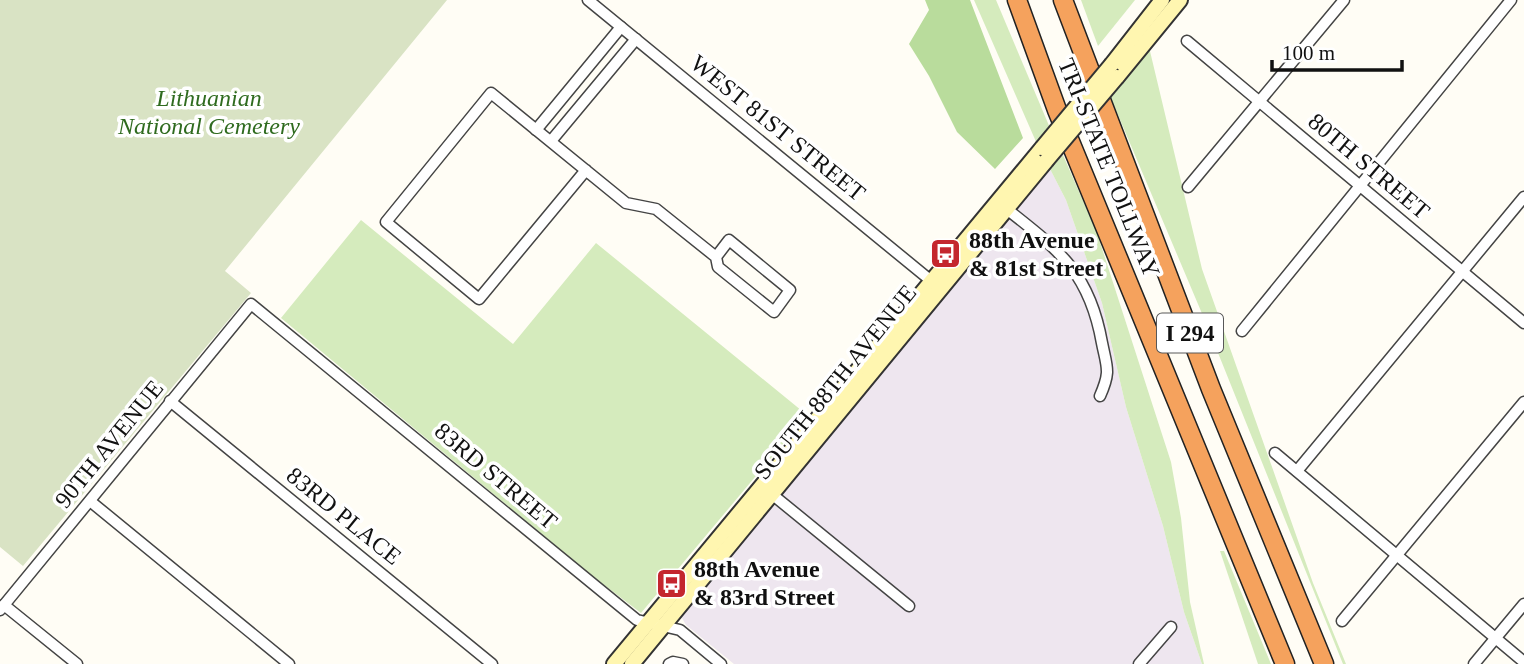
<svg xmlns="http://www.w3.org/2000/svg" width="1524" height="664" font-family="'Times New Roman',serif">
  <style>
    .industrial { fill: #eee6ef }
    .green { fill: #d5ebbd }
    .forest { fill: #b9dc9c }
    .cemetery { fill: #d9e3c4 }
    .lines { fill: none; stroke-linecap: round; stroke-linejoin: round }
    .street-casing { stroke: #444; stroke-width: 13 }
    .secondary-casing { stroke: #333; stroke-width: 18 }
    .highway-casing { stroke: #222; stroke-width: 21 }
    .street { stroke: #fff; stroke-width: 10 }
    .secondary { stroke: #fff6b0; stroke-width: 14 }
    .highway { stroke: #f5a25d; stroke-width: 18 }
    .secondary-bridge-casing { stroke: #333; stroke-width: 18; stroke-linecap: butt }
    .secondary-bridge { stroke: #fff6b0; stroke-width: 14 }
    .labels { text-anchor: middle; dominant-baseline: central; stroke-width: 7; stroke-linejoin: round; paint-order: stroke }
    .shield { fill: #fff; stroke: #585858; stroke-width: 2 }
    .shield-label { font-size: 23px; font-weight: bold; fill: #111 }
    .park-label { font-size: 24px; font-style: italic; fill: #2f6b1f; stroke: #fff }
    .street-label { font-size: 24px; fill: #111; stroke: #fff }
    .poi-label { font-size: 24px; font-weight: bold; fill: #111; stroke: #fff; text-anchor: start }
  </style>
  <rect width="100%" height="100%" fill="#fffdf5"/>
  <polygon class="industrial" points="1050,169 1066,200 1102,303 1126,407 1163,526 1184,612 1202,664 734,664 686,625 682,618 685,609 949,290 988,240"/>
  <g class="green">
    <polygon points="974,0 996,0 1050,128 1037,144"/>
    <polygon points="1081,0 1135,0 1098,46"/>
    <polygon points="1149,47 1202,269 1313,583 1346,664 1343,664 1206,323 1110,96"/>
    <polygon points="1063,155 1097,233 1171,462 1181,518 1190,602 1204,664 1202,664 1184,612 1163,526 1126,407 1102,303 1066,200 1050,169"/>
    <polygon points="361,220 513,344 596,243 807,415 641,613 591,575 281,318"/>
    <polygon points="1220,551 1224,551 1271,664 1258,664"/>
  </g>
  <polygon class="forest" points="925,0 970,0 1023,138 995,169 957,132 929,76 909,44 929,10"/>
  <polygon class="cemetery" points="0,0 447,0 225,271 251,293 23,566 0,547"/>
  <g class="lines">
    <defs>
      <g id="street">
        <polyline points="588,0 935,284"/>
        <polyline points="1187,41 1524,323"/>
        <polyline points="536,130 621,27"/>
        <polyline points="551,141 636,39"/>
        <polyline points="586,170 479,299 386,222 491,93 626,203 656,209 716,257 718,267 774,312 790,290 729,240 716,257"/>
        <polyline points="1188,187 1344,0"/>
        <path d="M1003,206c54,43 86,64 99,137 5,25 9,28 -2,53"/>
        <polyline points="1242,331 1511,0"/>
        <polyline points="170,401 492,664"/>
        <polyline points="1275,453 1524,662"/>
        <polyline points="1297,471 1524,197"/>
        <polyline points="768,491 909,606"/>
        <polyline points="90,501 289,664"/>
        <polyline points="4,605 77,664"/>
        <polyline points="0,610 251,304 637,620 680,630 721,664"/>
        <polyline points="1342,621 1524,402"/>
        <polyline points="669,664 673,662 683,664"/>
        <polyline points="1139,664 1171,627"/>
        <polyline points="1474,664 1524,604"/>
      </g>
      <g id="secondary">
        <polyline points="1112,64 1162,0"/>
        <polyline points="1117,77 1180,0"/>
        <polyline points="614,664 1042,148"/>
        <polyline points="632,664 1046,161"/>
      </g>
      <g id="highway">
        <polyline points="1017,0 1057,110 1285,664"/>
        <polyline points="1063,0 1211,389 1324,664"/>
      </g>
    </defs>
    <use href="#street" class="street-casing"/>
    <use href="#secondary" class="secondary-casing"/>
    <use href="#highway" class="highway-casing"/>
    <use href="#street" class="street"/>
    <use href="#secondary" class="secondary"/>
    <use href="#highway" class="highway"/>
    <defs>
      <g id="secondary-bridge">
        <polyline points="1042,148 1112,64"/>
        <polyline points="1046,161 1117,77"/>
      </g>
    </defs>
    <use href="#secondary-bridge" class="secondary-bridge-casing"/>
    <use href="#secondary-bridge" class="secondary-bridge"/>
  </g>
  <defs>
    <symbol id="bus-square" viewBox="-11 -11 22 22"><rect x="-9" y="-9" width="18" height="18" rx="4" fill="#c4262e" stroke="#fff"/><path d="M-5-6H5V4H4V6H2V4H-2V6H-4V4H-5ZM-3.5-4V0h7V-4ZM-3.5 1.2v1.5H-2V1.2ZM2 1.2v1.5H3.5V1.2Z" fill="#fff"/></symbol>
  </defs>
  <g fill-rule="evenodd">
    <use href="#bus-square" x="928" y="236" width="35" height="35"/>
    <use href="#bus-square" x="654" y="566" width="35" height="35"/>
  </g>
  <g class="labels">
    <rect class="shield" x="1157" y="313.5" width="66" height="39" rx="5"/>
    <g class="shield-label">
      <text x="1190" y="333">I 294</text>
    </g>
    <g class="park-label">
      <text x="209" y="98">Lithuanian<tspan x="209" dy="28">National Cemetery</tspan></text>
    </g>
    <g class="street-label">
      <text transform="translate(778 128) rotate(39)">WEST 81ST STREET</text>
      <text transform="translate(1369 166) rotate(40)">80TH STREET</text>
      <text transform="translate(1109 168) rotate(68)">TRI-STATE TOLLWAY</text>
      <text transform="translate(835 382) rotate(-51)">SOUTH 88TH AVENUE</text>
      <text transform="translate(109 444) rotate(-51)">90TH AVENUE</text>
      <text transform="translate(496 476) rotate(40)">83RD STREET</text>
      <text transform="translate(344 516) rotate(39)">83RD PLACE</text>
    </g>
    <g class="poi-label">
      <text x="969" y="240">88th Avenue<tspan x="969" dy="28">&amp; 81st Street</tspan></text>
      <text x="694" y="569">88th Avenue<tspan x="694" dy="28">&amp; 83rd Street</tspan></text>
    </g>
  </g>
  <path d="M1272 60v10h130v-10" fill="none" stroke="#111111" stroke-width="3.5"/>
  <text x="1282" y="60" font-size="21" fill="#111111" stroke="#ffffff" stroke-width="5" paint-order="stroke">100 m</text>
</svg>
